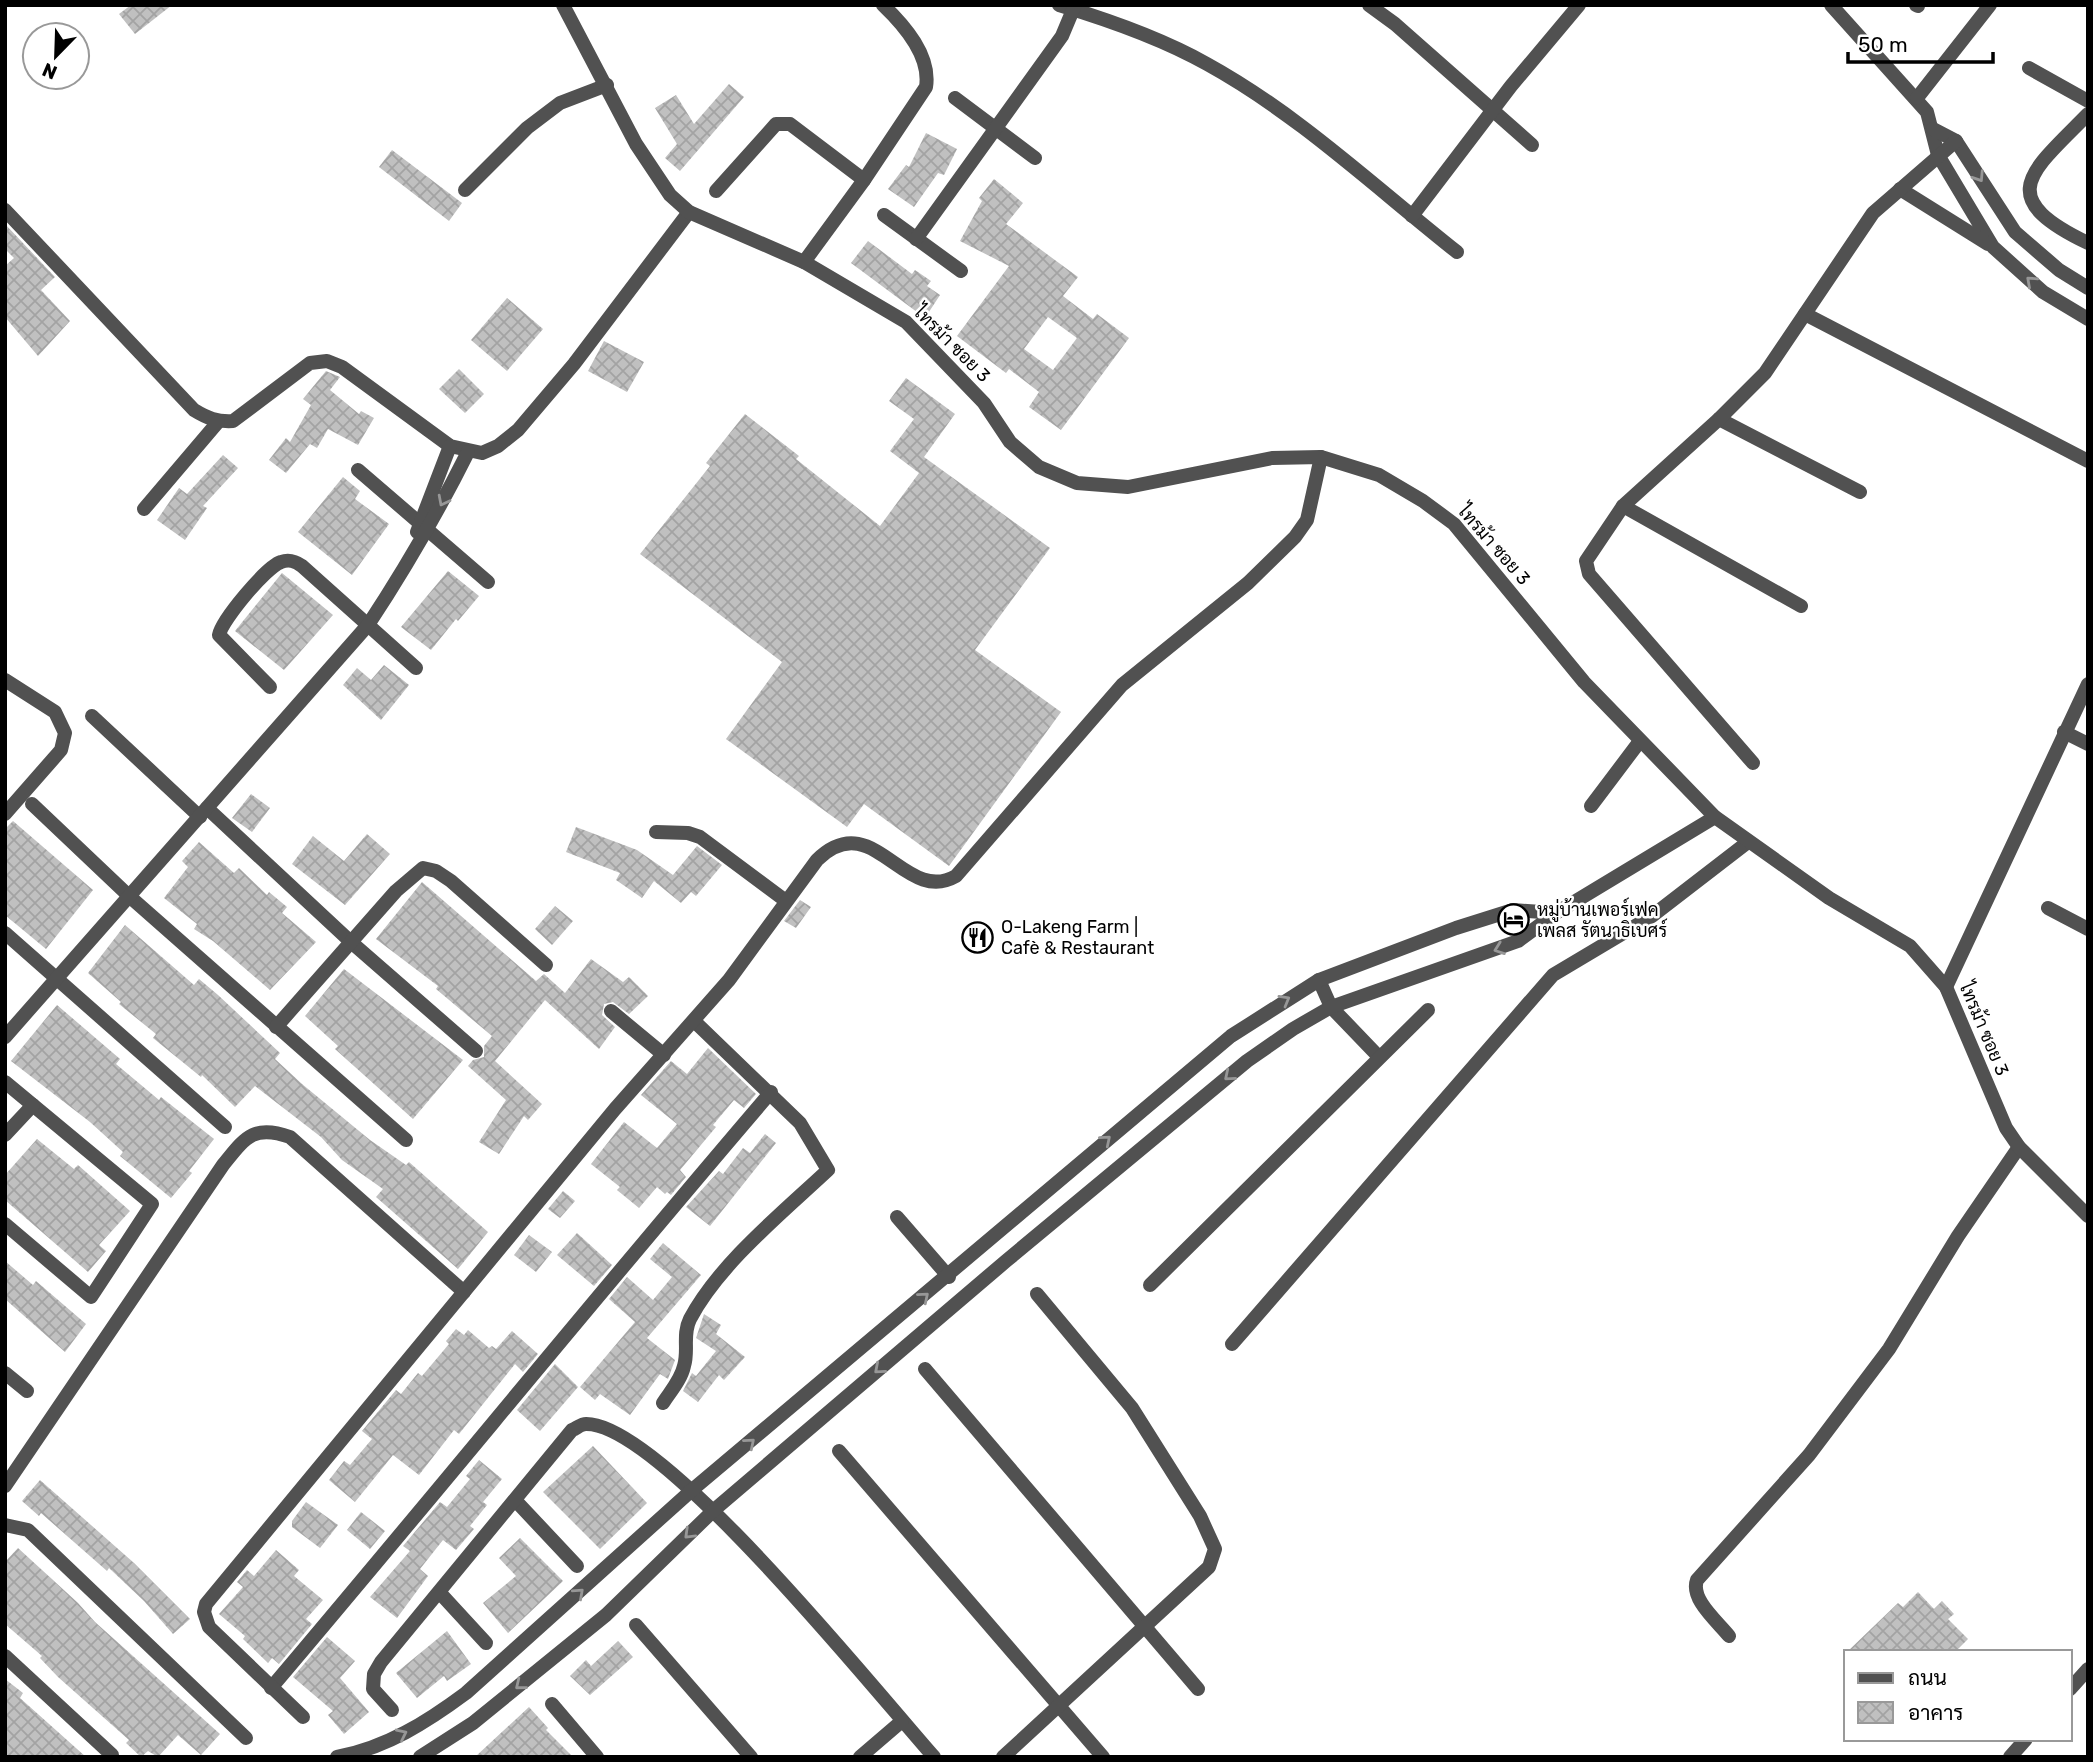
<svg xmlns="http://www.w3.org/2000/svg" width="2093" height="1762" font-family="Rubik,Sarabun,sans-serif">
  <style>
    .building { fill: url(#building-cross-hatch); fill-rule: evenodd }
    .lines { fill: none; stroke-linecap: round; stroke-linejoin: round }
    .minor { stroke: #515151; stroke-width: 14 }
    .tertiary { stroke: #515151; stroke-width: 14 }
    .oneway { stroke: #979797 }
    .labels { text-anchor: middle; dominant-baseline: central; stroke-width: 5; stroke-linejoin: round; paint-order: stroke }
    .street-label { font-size: 18px; fill: #000; stroke: #fff }
    .poi-label { font-size: 18px; fill: #000; stroke: #fff; text-anchor: start }
  </style>
  <defs>
    <pattern id="building-cross-hatch" width="8" height="8" patternUnits="userSpaceOnUse" patternTransform="scale(1.75)"><rect width="8" height="8" fill="#c0c0c0"/><path d="M0 0l8 8M0 8l8-8" fill="none" stroke="#a3a3a3"/></pattern>
  </defs>
  <rect width="100%" height="100%" fill="#fff"/>
  <g class="building">
    <polygon points="131,5 172,5 135,34 119,14"/>
    <polygon points="729,84 744,97 680,171 665,158 677,144 655,108 676,95 694,124"/>
    <polygon points="926,133 957,149 944,175 938,173 914,207 888,189 906,165 909,167"/>
    <polygon points="392,150 462,203 449,221 379,167"/>
    <path d="M994,179l29,24 -17,21 72,53 -15,19 30,23 4,-5 32,24 -68,92 -32,-23 10,-15 -30,-23 -3,4 -49,-37 52,-70 -49,-25 22,-40 -3,-3zM1048,317l29,21 -24,32 -29,-21z"/>
    <polygon points="5,224 55,277 41,290 70,321 38,356 5,317 5,266 14,258 5,249"/>
    <polygon points="868,241 912,274 915,270 931,281 927,286 940,295 925,318 851,263"/>
    <polygon points="507,298 543,329 507,371 471,340"/>
    <polygon points="604,341 644,362 627,392 588,371"/>
    <polygon points="459,369 484,394 465,413 439,389"/>
    <polygon points="326,371 340,377 330,390 359,414 361,411 374,418 358,445 328,429 317,448 310,444 286,473 269,460 286,438 290,442 311,405 303,399"/>
    <polygon points="906,378 955,414 924,457 1050,548 975,650 1061,712 949,866 864,804 847,827 726,739 782,662 640,554 710,466 706,463 745,414 799,456 796,459 880,526 919,473 890,451 914,419 889,401"/>
    <polygon points="223,455 238,468 203,506 207,508 185,540 157,520 179,488 187,494"/>
    <polygon points="343,477 360,491 355,499 389,524 352,575 298,532"/>
    <polygon points="448,571 479,596 458,621 456,619 431,650 401,627"/>
    <polygon points="282,573 333,615 284,670 235,631"/>
    <polygon points="384,665 409,685 381,720 343,685 357,668 371,680"/>
    <polygon points="251,794 270,808 252,832 232,818"/>
    <polygon points="13,821 93,890 46,949 5,915 5,829"/>
    <polygon points="576,827 637,850 673,875 697,846 722,865 696,896 691,892 681,903 654,881 642,898 616,880 620,873 566,852"/>
    <polygon points="367,834 390,854 345,905 292,864 313,836 344,861"/>
    <polygon points="199,842 234,873 239,868 267,895 269,892 287,907 282,913 316,942 270,990 213,941 194,929 197,924 164,898 188,867 182,861"/>
    <polygon points="422,882 536,981 544,974 565,993 591,959 623,982 629,977 648,996 629,1014 613,1002 604,1004 602,1015 615,1027 599,1049 545,1000 495,1061 542,1104 528,1120 524,1116 499,1154 479,1142 506,1100 468,1066 473,1060 484,1057 484,1046 492,1036 436,989 438,986 376,939"/>
    <polygon points="800,900 811,907 796,928 784,921"/>
    <polygon points="555,906 573,921 552,945 535,929"/>
    <polygon points="125,925 194,985 199,979 218,995 280,1053 275,1059 302,1084 370,1140 406,1165 409,1162 488,1232 458,1269 376,1197 383,1189 342,1160 321,1137 255,1086 235,1107 202,1075 201,1077 153,1038 156,1034 119,1004 121,1002 88,973"/>
    <polygon points="344,969 463,1060 413,1119 335,1049 338,1046 305,1016"/>
    <polygon points="57,1005 120,1059 116,1064 159,1100 161,1097 214,1139 189,1171 192,1173 171,1198 120,1156 123,1152 90,1122 11,1061"/>
    <polygon points="708,1048 756,1094 744,1108 734,1100 713,1125 716,1127 680,1170 686,1177 671,1195 667,1192 665,1194 657,1187 639,1208 617,1190 620,1187 591,1164 624,1122 657,1148 677,1124 641,1095 671,1061 687,1074"/>
    <polygon points="765,1134 776,1143 710,1226 686,1207 719,1171 723,1174 743,1148 750,1153"/>
    <polygon points="37,1139 74,1169 78,1165 130,1211 99,1245 106,1251 88,1272 5,1200 5,1175"/>
    <polygon points="563,1191 575,1201 560,1218 548,1209"/>
    <polygon points="577,1233 612,1265 594,1286 557,1255"/>
    <polygon points="529,1235 552,1252 536,1272 514,1255"/>
    <polygon points="663,1243 701,1275 647,1338 675,1360 668,1379 660,1374 630,1415 600,1394 595,1400 580,1387 635,1322 609,1299 627,1277 653,1300 672,1277 650,1259"/>
    <polygon points="5,1261 33,1285 36,1281 86,1324 65,1352 5,1299"/>
    <polygon points="704,1314 721,1325 716,1334 745,1357 724,1380 719,1375 698,1402 683,1391 692,1373 696,1376 716,1351 696,1338"/>
    <polygon points="456,1329 464,1335 468,1330 489,1348 492,1346 496,1349 512,1331 538,1354 523,1372 515,1364 459,1434 454,1430 419,1475 393,1455 355,1502 329,1480 344,1461 350,1465 372,1439 362,1431 396,1390 401,1394 418,1373 422,1376 449,1344 446,1341"/>
    <polygon points="555,1364 578,1387 540,1431 517,1410"/>
    <polygon points="593,1446 647,1503 600,1549 543,1492"/>
    <polygon points="479,1460 502,1479 483,1502 487,1505 470,1526 474,1529 456,1550 443,1540 420,1569 428,1576 397,1618 370,1597 410,1551 403,1546 440,1502 447,1507 470,1479 466,1476"/>
    <polygon points="40,1480 134,1563 190,1619 173,1634 144,1601 109,1568 107,1571 41,1513 39,1516 22,1501"/>
    <polygon points="306,1502 338,1525 320,1548 292,1527 292,1521"/>
    <polygon points="361,1512 385,1531 370,1549 347,1530"/>
    <polygon points="520,1538 563,1581 508,1633 483,1603 516,1576 499,1558"/>
    <polygon points="18,1548 78,1603 95,1622 220,1734 201,1755 178,1735 158,1757 148,1751 141,1757 126,1743 129,1740 58,1677 40,1658 42,1656 5,1624 5,1562"/>
    <polygon points="276,1550 299,1570 294,1576 323,1600 306,1619 312,1624 279,1664 272,1658 268,1663 243,1639 245,1636 219,1614 243,1587 237,1582 247,1570 254,1576"/>
    <polygon points="1918,1592 1934,1609 1942,1601 1954,1614 1948,1619 1968,1639 1955,1652 1847,1652 1898,1603 1903,1607"/>
    <polygon points="447,1631 471,1664 447,1681 444,1676 417,1698 396,1673"/>
    <polygon points="327,1637 355,1661 340,1678 369,1712 344,1734 328,1715 333,1711 293,1677"/>
    <polygon points="618,1641 633,1657 590,1695 570,1676 586,1660 591,1666"/>
    <polygon points="5,1679 23,1693 20,1698 86,1757 5,1757"/>
    <polygon points="529,1707 548,1728 546,1730 573,1757 475,1757"/>
  </g>
  <g class="lines">
    <g class="minor">
      <path d="M1059,5c50,15 102,33 148,59 91,50 169,124 250,188"/>
      <polyline points="1369,5 1395,24 1532,145"/>
      <polyline points="1831,5 1927,112 1938,155 1993,247 2043,292 2088,319"/>
      <polyline points="1916,5 1918,6"/>
      <polyline points="2029,68 2088,101"/>
      <polyline points="955,98 1035,158"/>
      <polyline points="1917,98 1990,5"/>
      <path d="M2088,114c-57,58 -96,83 0,129"/>
      <polyline points="1933,129 1956,141 2015,232 2059,270 2088,288"/>
      <polyline points="1900,189 1988,244"/>
      <polyline points="465,190 527,128 560,103 607,85"/>
      <polyline points="716,191 776,124 790,124 864,180"/>
      <path d="M5,210l189,200c13,8 23,12 39,11l77,-58 17,-2 15,6 108,79 32,7 16,-7 20,-16 56,-66 115,-152"/>
      <polyline points="884,215 961,271"/>
      <polyline points="1412,216 1511,86 1579,5"/>
      <polyline points="916,239 1062,36 1075,5"/>
      <path d="M804,262l60,-82 62,-93c5,-31 -21,-61 -43,-82"/>
      <polyline points="1805,314 2088,461"/>
      <polyline points="1719,419 1860,492"/>
      <polyline points="358,470 488,582"/>
      <polyline points="1623,506 1801,606"/>
      <polyline points="144,509 218,422"/>
      <polyline points="417,532 450,446"/>
      <polyline points="5,680 55,712 65,733 61,750 5,814"/>
      <path d="M270,687l-51,-52c3,-15 47,-68 62,-73 8,-3 14,-1 21,4l114,102"/>
      <polyline points="92,716 200,817"/>
      <polyline points="2064,732 2088,744"/>
      <polyline points="1753,763 1589,574 1586,561 1623,506 1719,419 1765,373 1873,213 1956,141"/>
      <polyline points="32,804 129,896 406,1140"/>
      <polyline points="1591,806 1640,741"/>
      <polyline points="207,808 351,942 476,1051"/>
      <polyline points="656,832 688,833 700,837 786,901"/>
      <polyline points="2048,908 2088,929"/>
      <polyline points="5,933 225,1127"/>
      <polyline points="1319,980 1331,1007 1379,1057"/>
      <polyline points="1946,987 2088,684"/>
      <polyline points="611,1011 664,1055"/>
      <polyline points="276,1027 396,891 423,868 436,871 451,881 546,965"/>
      <path d="M5,1037l363,-412c37,-56 70,-113 100,-173"/>
      <polyline points="5,1082 152,1204 91,1297 5,1224"/>
      <polyline points="5,1135 33,1105"/>
      <polyline points="897,1217 949,1277"/>
      <polyline points="1150,1285 1428,1010"/>
      <polyline points="1232,1344 1553,975 1652,916 1748,842"/>
      <polyline points="925,1369 1198,1689"/>
      <polyline points="5,1373 27,1391"/>
      <path d="M663,1403c7,-11 18,-23 21,-37 5,-16 -2,-31 6,-47 29,-55 92,-106 138,-149l-28,-47 -106,-102"/>
      <polyline points="839,1451 1103,1757"/>
      <path d="M5,1486l218,-321c22,-27 30,-41 67,-28l174,155"/>
      <polyline points="515,1500 577,1566"/>
      <polyline points="5,1525 28,1530 246,1738"/>
      <polyline points="440,1593 486,1643"/>
      <polyline points="636,1625 751,1757"/>
      <path d="M1729,1636c-12,-15 -39,-37 -32,-56l112,-125 80,-106 69,-113 61,-89"/>
      <polyline points="5,1656 112,1755"/>
      <path d="M271,1688c168,-198 331,-399 500,-596"/>
      <polyline points="552,1704 597,1757"/>
      <path d="M392,1710l-19,-21 1,-15 7,-12 191,-232c5,-2 9,-6 14,-6 75,-1 292,270 348,333"/>
      <path d="M303,1717l-94,-90 -5,-15 2,-8 409,-495 114,-129 88,-120c56,-55 87,46 139,16l166,-191 126,-102 47,-46 12,-17 14,-63"/>
      <path d="M337,1757c49,-9 90,-35 129,-64l226,-203 539,-454 88,-56 137,-52 57,-18 43,3"/>
      <polyline points="420,1757 473,1723 606,1615 714,1510 1006,1261 1247,1061 1293,1029 1331,1007 1518,941 1556,913 1715,817"/>
      <polyline points="860,1757 902,1721"/>
      <polyline points="1003,1757 1209,1567 1215,1549 1200,1516 1132,1408 1037,1294"/>
    </g>
    <g class="tertiary">
      <polyline points="563,5 636,144 670,195 689,212 804,262 906,322 984,403 1010,442 1039,467 1077,483 1128,487 1272,458 1321,457 1379,475 1423,501 1454,524 1584,682 1715,817 1829,898 1910,946 1946,987 2006,1128 2019,1147 2088,1216"/>
      <polyline points="2070,1689 2088,1669"/>
      <polyline points="2010,1757 2026,1739"/>
    </g>
  </g>
  <defs><path id="oneway-chevron" d="M-2-3.5L2.5 0L-2 3.5" fill="none" stroke-width="1.6" stroke-linecap="round" stroke-linejoin="round" transform="scale(1.75)"/></defs>
  <g class="oneway">
    <use href="#oneway-chevron" transform="translate(1979 177) rotate(57)"/>
    <use href="#oneway-chevron" transform="translate(2031 281) rotate(-138)"/>
    <use href="#oneway-chevron" transform="translate(443 501) rotate(117)"/>
    <use href="#oneway-chevron" transform="translate(1499 949) rotate(160)"/>
    <use href="#oneway-chevron" transform="translate(1285 1000) rotate(-30)"/>
    <use href="#oneway-chevron" transform="translate(1229 1076) rotate(140)"/>
    <use href="#oneway-chevron" transform="translate(1106 1140) rotate(-40)"/>
    <use href="#oneway-chevron" transform="translate(924 1297) rotate(-40)"/>
    <use href="#oneway-chevron" transform="translate(879 1369) rotate(139)"/>
    <use href="#oneway-chevron" transform="translate(750 1443) rotate(-40)"/>
    <use href="#oneway-chevron" transform="translate(689 1534) rotate(136)"/>
    <use href="#oneway-chevron" transform="translate(579 1593) rotate(-42)"/>
    <use href="#oneway-chevron" transform="translate(520 1685) rotate(141)"/>
    <use href="#oneway-chevron" transform="translate(402 1734) rotate(-26)"/>
  </g>
  <defs>
    <symbol id="hotel-ring" viewBox="-11 -11 22 22"><circle r="9.5" fill="#fff" stroke="#000" stroke-width="1.5"/><path d="M-6-4.5h1.5V1H6V5H4.5V3h-9V5H-6ZM-4 0a1.8 1.8 0 1 1 3.6 0ZM.5 0V-2.5h3Q6-2.5 6 0Z" fill="#000"/></symbol>
    <symbol id="restaurant-ring" viewBox="-11 -11 22 22"><circle r="9.5" fill="#fff" stroke="#000" stroke-width="1.5"/><path d="M-5-6h1v4h1v-4h1v4h1v-4h1v5L-1.5 .5V6h-2V.5L-5-1ZM5-6V6H3V1.5H1.5Q1.5-4 5-6Z" fill="#000"/></symbol>
  </defs>
  <g fill-rule="evenodd">
    <use href="#hotel-ring" x="1496" y="902" width="35" height="35"/>
    <use href="#restaurant-ring" x="960" y="920" width="35" height="35"/>
  </g>
  <g class="labels">
    <g class="street-label">
      <text transform="translate(952 344) rotate(45)">ไทรม้า ซอย 3</text>
      <text transform="translate(1494 545) rotate(49)">ไทรม้า ซอย 3</text>
      <text transform="translate(1984 1029) rotate(67)">ไทรม้า ซอย 3</text>
    </g>
    <g class="poi-label">
      <text x="1537" y="910">หมู่บ้านเพอร์เฟค<tspan x="1537" dy="21">เพลส รัตนาธิเบศร์</tspan></text>
      <text x="1001" y="927">O-Lakeng Farm |<tspan x="1001" dy="21">Cafè &amp; Restaurant</tspan></text>
    </g>
  </g>
  <rect width="2093" height="1762" fill="none" stroke="#000000" stroke-width="14"/>
  <rect x="1844" y="1650" width="228" height="91" fill="#ffffff" stroke="#999999" stroke-width="2"/>
  <rect x="1858" y="1673" width="35" height="10" fill="#515151" stroke="#999999" stroke-width="2"/>
  <text x="1908" y="1685" font-size="21" fill="#000000">ถนน</text>
  <rect x="1858" y="1702" width="35" height="21" fill="url(#building-cross-hatch)" stroke="#999999" stroke-width="2"/>
  <text x="1908" y="1720" font-size="21" fill="#000000">อาคาร</text>
  <g transform="translate(56 56) rotate(203)"><circle r="33" fill="#ffffff" stroke="#999999" stroke-width="2"/>
  <path d="M0-5L12 26L0 18L-12 26Z" fill="#000000"/>
  <text y="-10" font-size="19" font-weight="bold" text-anchor="middle" fill="#000000">N</text>
  </g>
  <path d="M1848 52v10h145v-10" fill="none" stroke="#000000" stroke-width="3.5"/>
  <text x="1858" y="52" font-size="21" fill="#000000" stroke="#ffffff" stroke-width="5" paint-order="stroke">50 m</text>
</svg>
